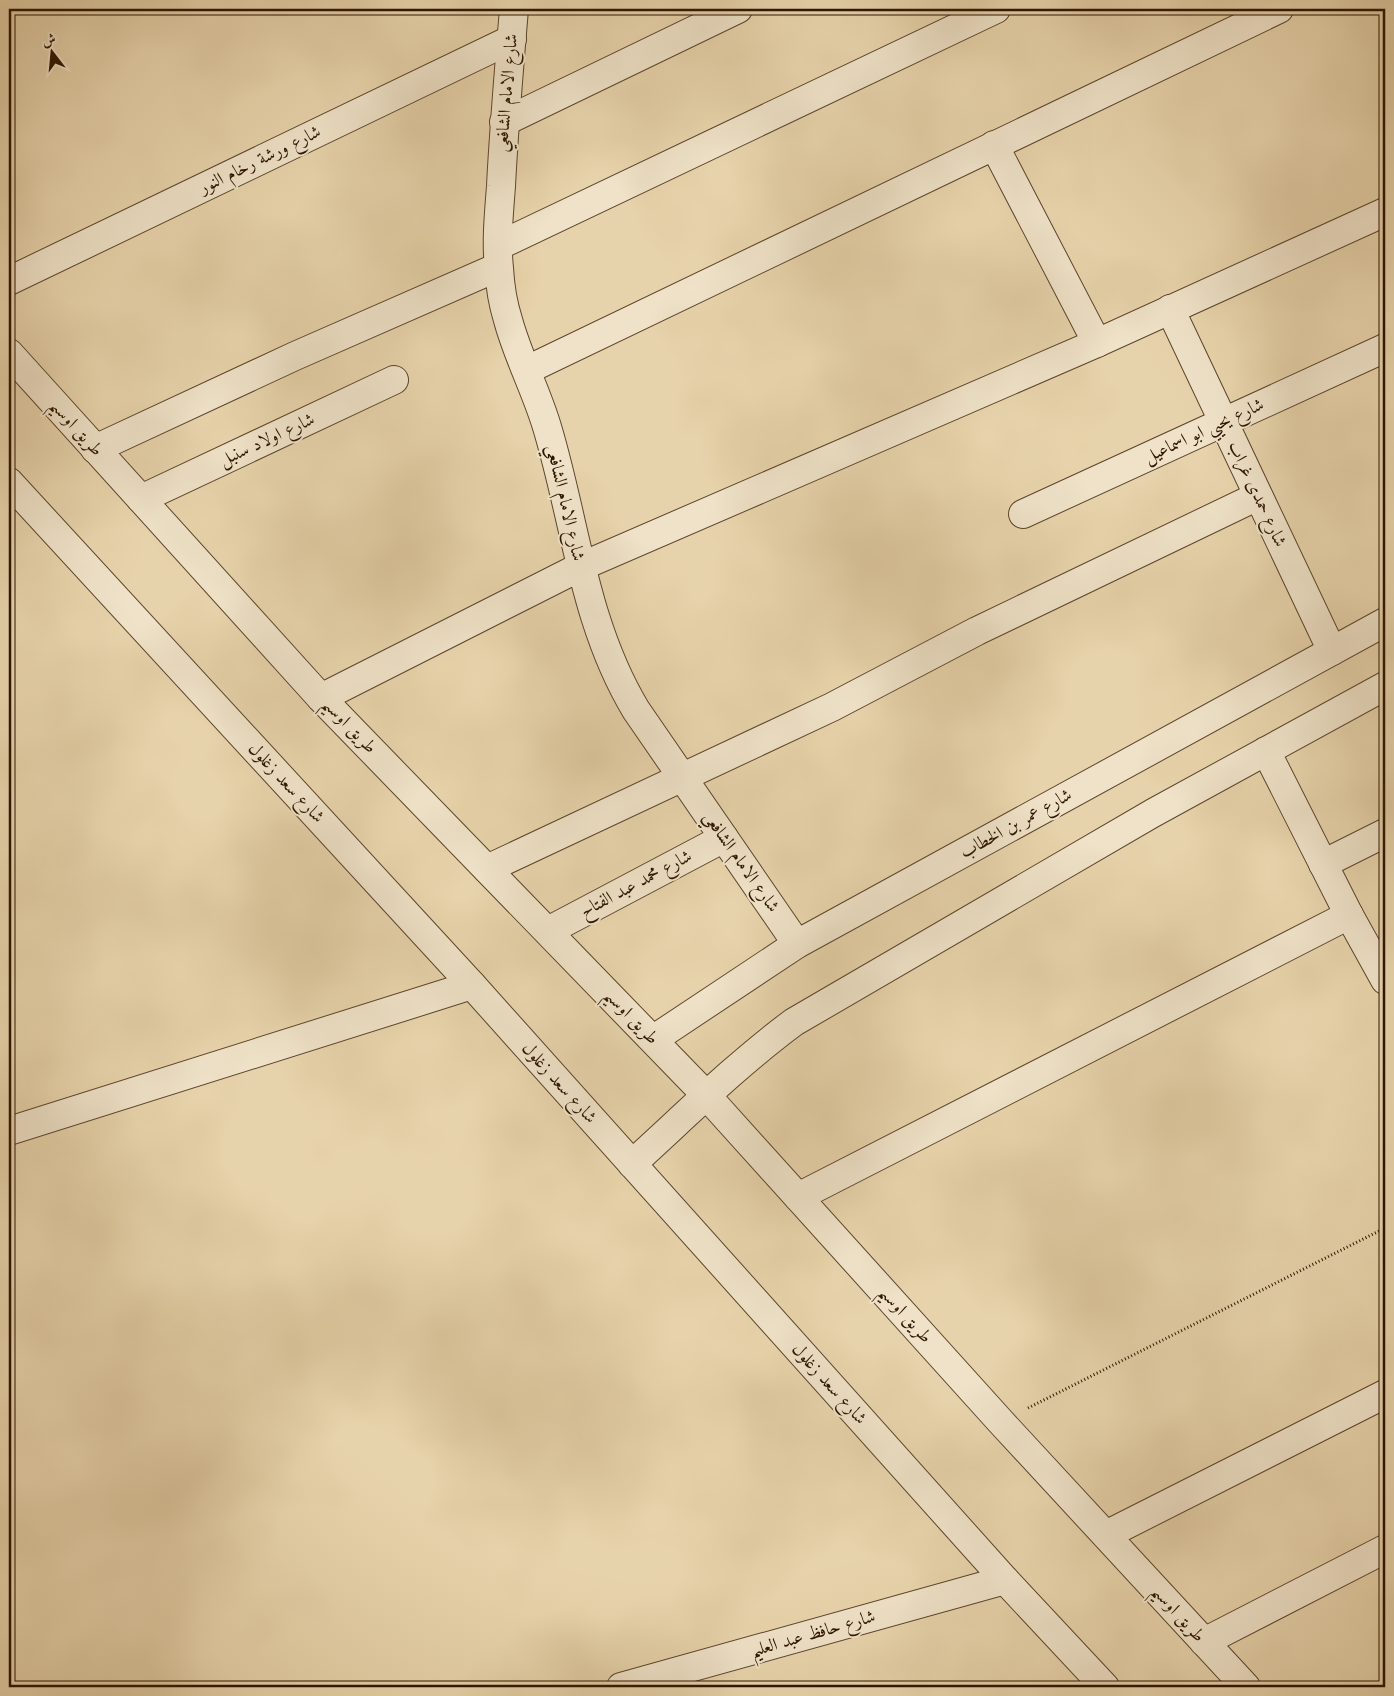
<svg xmlns="http://www.w3.org/2000/svg" width="1394" height="1696" font-family="'Old Standard TT',Amiri,serif">
  <style>
    .lines { fill: none; stroke-linecap: round; stroke-linejoin: round }
    .minor-casing { stroke: #5c452b; stroke-width: 30 }
    .path { stroke: #2d1600; stroke-width: 3; stroke-dasharray: 1 2.5; stroke-linecap: butt }
    .minor { stroke: #efe2c8; stroke-width: 28 }
    .labels { text-anchor: middle; dominant-baseline: central; stroke-width: 4; stroke-linejoin: round; paint-order: stroke }
    .street-label { font-size: 18px; fill: #2d1600; stroke: #efe2c8 }
  </style>
  <rect width="100%" height="100%" fill="#e7d3ab"/>
  <filter id="stains"><feTurbulence type="fractalNoise" baseFrequency=".004" numOctaves="4"/><feColorMatrix values="0 0 0 0 .2 0 0 0 0 .09 0 0 0 0 .02 0 0 0 .5 -.17"/></filter>
  <radialGradient id="worn" r=".72"><stop offset=".6" stop-color="#630" stop-opacity="0"/><stop offset="1" stop-color="#630" stop-opacity=".3"/></radialGradient>
  <g class="lines">
    <defs>
      <g id="minor">
        <path d="M514,9c-5,59 -10,117 -13,177 -2,27 -5,55 -2,82 1,18 4,36 9,52 10,37 28,70 39,107 29,96 36,195 89,283l161,234"/>
        <polyline points="504,122 738,9"/>
        <polyline points="994,145 1097,343"/>
        <polyline points="498,246 996,9"/>
        <polyline points="9,281 512,39"/>
        <polyline points="1170,309 1332,651"/>
        <polyline points="9,353 321,698 706,1095 1001,1422 1246,1687"/>
        <polyline points="527,370 1279,9"/>
        <polyline points="95,449 295,356 498,267"/>
        <polyline points="9,482 472,985 1005,1580 1105,1687"/>
        <polyline points="141,499 394,380"/>
        <polyline points="1023,514 1385,348"/>
        <polyline points="321,698 580,567 1097,343 1385,212"/>
        <polyline points="1266,751 1349,915 1385,980"/>
        <polyline points="1323,864 1385,833"/>
        <polyline points="487,869 832,707 977,631 1258,496"/>
        <polyline points="548,931 724,838"/>
        <polyline points="654,1039 797,944 1385,622"/>
        <polyline points="9,1131 472,985"/>
        <path d="M632,1164c53,-48 104,-99 162,-142l359,-209 232,-127"/>
        <polyline points="798,1197 1349,915"/>
        <polyline points="1106,1535 1385,1394"/>
        <polyline points="1204,1642 1385,1549"/>
        <polyline points="621,1687 1005,1580"/>
      </g>
    </defs>
    <use href="#minor" class="minor-casing"/>
    <polyline class="path" points="1028,1408 1385,1228"/>
    <use href="#minor" class="minor"/>
  </g>
  <g class="labels">
    <g class="street-label">
      <text transform="translate(507 93) rotate(-85)">شارع الامام الشافعي</text>
      <text transform="translate(260 160) rotate(-26)">شارع ورشة رخام النور</text>
      <text transform="translate(76 428) rotate(48)">طريق اوسيم</text>
      <text transform="translate(1204 431) rotate(-25)">شارع يحيي ابو اسماعيل</text>
      <text transform="translate(267 440) rotate(-25)">شارع اولاد سنبل</text>
      <text transform="translate(1257 494) rotate(65)">شارع حمدى غراب</text>
      <text transform="translate(565 503) rotate(77)">شارع الامام الشافعي</text>
      <text transform="translate(349 726) rotate(46)">طريق اوسيم</text>
      <text transform="translate(286 783) rotate(47)">شارع سعد زغلول</text>
      <text transform="translate(1016 824) rotate(-29)">شارع عمر بن الخطاب</text>
      <text transform="translate(741 862) rotate(55)">شارع الامام الشافعي</text>
      <text transform="translate(636 884) rotate(-28)">شارع محمد عبد الفتاح</text>
      <text transform="translate(631 1017) rotate(46)">طريق اوسيم</text>
      <text transform="translate(559 1083) rotate(48)">شارع سعد زغلول</text>
      <text transform="translate(905 1315) rotate(48)">طريق اوسيم</text>
      <text transform="translate(829 1384) rotate(48)">شارع سعد زغلول</text>
      <text transform="translate(1178 1614) rotate(48)">طريق اوسيم</text>
      <text transform="translate(813 1634) rotate(-16)">شارع حافظ عبد العليم</text>
    </g>
  </g>
  <rect width="1394" height="1696" fill="none" stroke="#e7d3ab" stroke-width="30"/>
  <rect x="10" y="10" width="1374" height="1676" fill="none" stroke="#2d1600" stroke-width="2.5"/>
  <rect x="15" y="15" width="1364" height="1666" fill="none" stroke="#2d1600"/>
  <g transform="translate(52 52) rotate(344)" stroke="#efe2c8" stroke-width="4" paint-order="stroke">
  <path d="M0-4L9 19L0 12L-9 19Z" fill="#2d1600"/>
  <text y="-8" font-size="14" font-weight="bold" text-anchor="middle" fill="#2d1600">ش</text>
  </g>
  <rect width="100%" height="100%" filter="url(#stains)"/>
  <rect width="100%" height="100%" fill="url(#worn)"/>
</svg>
